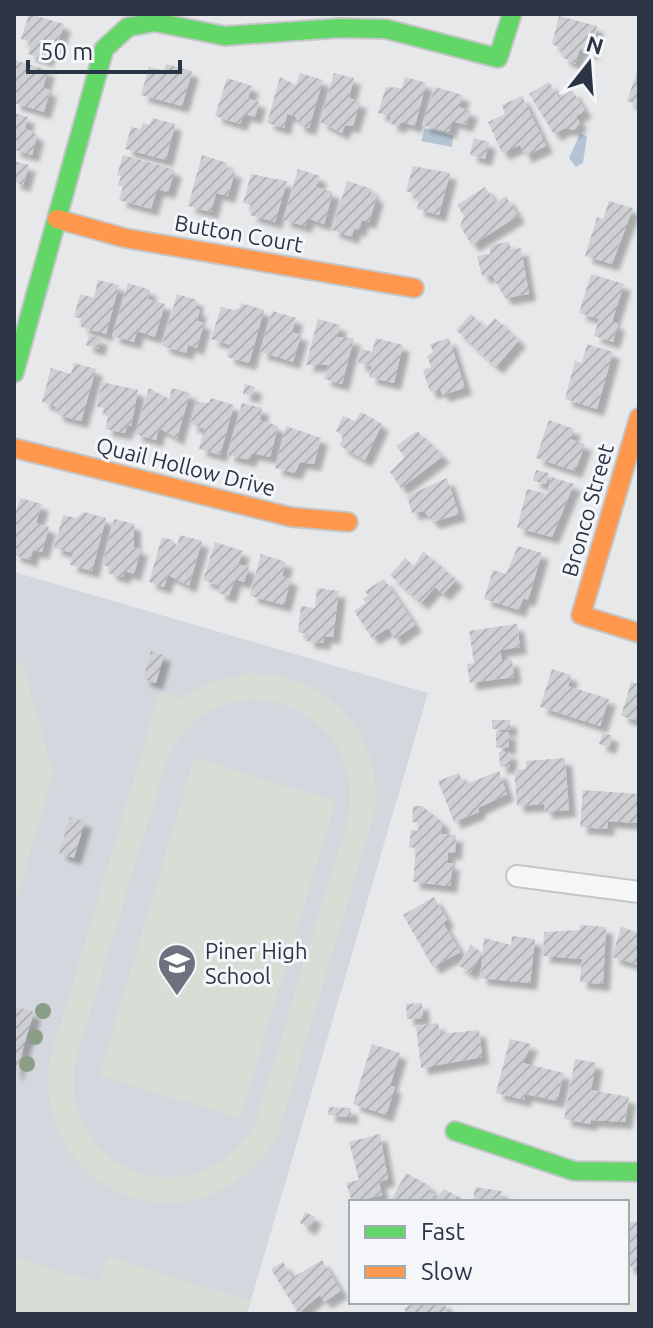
<svg xmlns="http://www.w3.org/2000/svg" width="653" height="1328" font-family="Ubuntu,sans-serif">
  <style>
    .built { fill: #d4d7dd }
    .garden { fill: #d6ded6; fill-rule: evenodd }
    .water { fill: #b4c4d5 }
    .building { fill: url(#building-hatch); filter: url(#shadow) }
    .lines { fill: none; stroke-linecap: round; stroke-linejoin: round }
    .street-casing { stroke: #c4c6c8; stroke-width: 24 }
    .fast-casing { stroke: #c4c6c8; stroke-width: 22 }
    .slow-casing { stroke: #c4c6c8; stroke-width: 22 }
    .street { stroke: #f5f6f7; stroke-width: 20 }
    .fast { stroke: #63d668; stroke-width: 18 }
    .slow { stroke: #ff974d; stroke-width: 18 }
    .tree { fill: #8a9e88 }
    .labels { text-anchor: middle; dominant-baseline: central; stroke-width: 6; stroke-linejoin: round; paint-order: stroke }
    .street-label { font-size: 22px; fill: #2b3445; stroke: #f4f6f9 }
    .poi-label { font-size: 22px; fill: #2b3445; stroke: #f4f6f9; text-anchor: start }
  </style>
  <defs>
    <pattern id="building-hatch" width="6" height="6" patternUnits="userSpaceOnUse" patternTransform="scale(2)"><rect width="6" height="6" fill="#ced0d3"/><path d="M-1 1l2-2M0 6l6-6M5 7l2-2" fill="none" stroke="#b1b3b6"/></pattern>
    <filter id="shadow"><feDropShadow dx="7" dy="7" stdDeviation="2" flood-color="#0004"/></filter>
  </defs>
  <rect width="100%" height="100%" fill="#e6e8ea"/>
  <polygon class="built" points="14,572 428,693 247,1314 14,1314"/>
  <g class="garden">
    <polygon points="14,657 23,666 53,773 14,908"/>
    <path d="M249,673c81,2 130,55 127,135l-98,327c-70,120 -237,71 -230,-69l112,-374 21,6 27,-15zM250,699c68,2 112,56 97,123l-92,302c-60,102 -204,46 -178,-69l93,-304c20,-31 44,-47 80,-52z"/>
    <polygon points="194,758 336,801 240,1118 99,1076"/>
    <polygon points="14,1257 99,1283 108,1257 250,1301 247,1314 14,1314"/>
  </g>
  <g class="water">
    <polygon points="425,128 453,136 452,147 421,141"/>
    <polygon points="580,134 587,136 583,163 576,167 569,158"/>
  </g>
  <g class="building">
    <polygon points="29,14 64,24 55,53 49,52 46,60 28,54 32,42 21,39"/>
    <polygon points="559,16 597,26 592,53 580,49 575,64 562,57 563,49 552,44"/>
    <polygon points="14,60 48,70 43,88 50,90 44,112 14,103"/>
    <polygon points="166,64 192,71 182,106 141,95 149,67 164,71"/>
    <polygon points="639,66 639,105 627,101"/>
    <polygon points="300,73 323,80 309,128 300,126 295,116 287,114 284,128 267,123 280,77 296,85"/>
    <polygon points="334,73 354,78 349,98 360,102 353,126 345,125 342,133 320,122"/>
    <polygon points="405,77 426,83 415,126 402,122 398,126 391,124 390,116 378,113 386,87 402,88"/>
    <polygon points="227,78 252,86 248,98 259,102 255,117 244,114 240,124 215,116"/>
    <polygon points="549,82 559,98 572,90 585,111 576,116 580,123 574,130 565,128 554,134 529,94"/>
    <polygon points="435,87 463,95 459,107 471,111 466,125 452,121 449,132 422,125"/>
    <polygon points="522,96 546,146 525,156 520,145 502,153 488,122 505,114 502,105"/>
    <polygon points="14,113 28,117 25,128 37,135 32,155 14,150"/>
    <polygon points="152,118 175,124 166,160 125,149 131,127 141,129 143,123 150,125"/>
    <polygon points="474,138 489,142 485,159 470,155"/>
    <polygon points="123,155 175,170 168,192 157,189 151,209 119,200 123,187 118,185 121,176 117,175"/>
    <polygon points="202,155 227,163 226,169 235,171 228,196 216,193 211,212 188,206"/>
    <polygon points="14,161 29,165 23,185 14,182"/>
    <polygon points="413,166 450,173 439,215 417,209 419,200 414,199 415,194 406,191"/>
    <polygon points="298,169 320,176 316,187 333,192 324,224 307,218 305,226 283,220"/>
    <polygon points="251,174 287,181 275,222 250,215 253,206 243,203"/>
    <polygon points="347,181 372,189 371,194 377,196 369,222 362,220 359,230 354,229 352,237 332,230"/>
    <polygon points="485,187 496,203 506,196 518,216 472,245 460,226 464,216 457,205"/>
    <polygon points="609,201 633,208 612,264 585,256 597,217 603,219"/>
    <polygon points="509,242 511,250 521,248 529,294 505,298 492,275 482,276 477,256 490,254 490,245"/>
    <polygon points="591,274 624,284 612,322 618,324 613,342 594,336 599,319 579,313"/>
    <polygon points="98,280 119,285 106,334 81,327 83,319 74,317 80,294 94,298"/>
    <polygon points="128,283 150,290 148,299 165,304 155,337 137,331 134,342 112,336"/>
    <polygon points="177,294 197,300 195,309 200,310 197,321 204,323 197,348 188,345 186,353 162,346"/>
    <polygon points="241,303 264,310 249,363 227,357 230,345 211,339 221,307 233,310 240,308"/>
    <polygon points="272,311 296,318 292,332 301,335 293,362 260,352"/>
    <polygon points="471,314 486,328 495,318 519,340 496,367 456,330"/>
    <polygon points="318,319 340,325 337,337 354,338 342,384 324,379 328,365 306,365"/>
    <polygon points="89,335 101,338 98,349 86,345"/>
    <polygon points="376,338 403,345 394,383 369,377 372,366 358,363 362,349 372,352"/>
    <polygon points="449,338 465,388 442,395 440,389 430,392 423,370 431,367 427,356 433,352 430,344"/>
    <polygon points="587,344 613,352 597,409 565,399 575,361 582,363"/>
    <polygon points="74,363 96,369 81,421 58,415 55,406 42,402 51,368 71,374"/>
    <polygon points="102,382 138,390 131,426 127,425 125,433 105,429 108,416 103,415 104,408 97,407"/>
    <polygon points="245,384 255,387 253,396 243,394"/>
    <polygon points="149,388 169,399 172,388 190,393 177,438 159,428 156,440 135,434"/>
    <polygon points="211,398 234,405 220,455 199,449 204,428 190,425 197,402 209,403"/>
    <polygon points="242,403 262,408 260,420 278,426 270,457 252,453 249,460 227,455"/>
    <polygon points="361,412 382,424 365,460 340,446 343,436 336,431 343,416 355,421"/>
    <polygon points="549,420 574,429 570,439 585,444 575,471 536,458"/>
    <polygon points="286,426 321,438 314,464 300,462 295,473 275,468"/>
    <polygon points="417,431 443,456 401,488 390,472 405,457 396,446"/>
    <polygon points="536,470 549,473 546,484 533,481"/>
    <polygon points="551,477 574,484 552,537 517,528 527,489 547,494"/>
    <polygon points="447,478 459,514 433,522 424,511 412,513 407,496"/>
    <polygon points="20,498 42,504 36,523 49,527 42,552 33,550 30,560 14,555 14,519"/>
    <polygon points="84,512 106,518 92,571 70,565 73,553 54,548 63,515 76,518"/>
    <polygon points="114,519 134,524 134,547 141,549 134,574 125,571 123,577 109,573 110,567 102,565"/>
    <polygon points="180,535 202,541 189,586 168,575 164,587 149,582 162,537 172,540 177,546"/>
    <polygon points="215,542 243,551 238,564 249,567 244,582 235,579 229,596 218,593 220,586 203,580"/>
    <polygon points="518,546 542,553 528,600 523,598 519,610 484,599 493,570 506,574"/>
    <polygon points="423,551 456,580 443,594 435,587 421,603 390,575 405,558 414,566"/>
    <polygon points="261,554 286,562 282,576 291,579 284,605 250,596"/>
    <polygon points="384,579 415,625 395,639 388,628 372,638 354,611 366,603 363,599 368,595 365,591"/>
    <polygon points="317,588 339,591 333,637 324,636 323,643 307,641 308,634 298,632 301,606 315,608"/>
    <polygon points="517,624 520,647 500,650 502,661 512,659 514,677 470,683 467,664 474,663 469,631"/>
    <polygon points="151,651 164,655 156,683 143,679"/>
    <polygon points="552,669 571,675 568,686 609,699 600,726 540,707"/>
    <polygon points="631,682 639,684 639,721 621,716"/>
    <polygon points="492,720 510,720 510,730 492,729"/>
    <polygon points="496,732 509,732 509,747 496,748"/>
    <polygon points="603,732 612,736 609,747 599,744"/>
    <polygon points="499,752 510,752 510,766 500,767"/>
    <polygon points="565,758 569,810 545,812 544,804 517,806 514,770 526,769 526,761"/>
    <polygon points="499,771 507,794 478,808 479,812 454,822 438,781 459,773 464,785"/>
    <polygon points="583,790 639,794 639,823 608,821 607,829 580,827"/>
    <polygon points="413,806 422,806 442,822 441,834 456,835 455,853 448,852 447,863 453,863 450,886 413,882 416,848 409,847 411,830 418,831 419,823 412,822"/>
    <polygon points="70,817 85,821 74,858 59,853"/>
    <polygon points="434,897 447,920 443,923 460,952 433,967 403,915"/>
    <polygon points="580,925 606,927 603,984 580,982 582,959 543,956 544,932 580,930"/>
    <polygon points="621,927 639,933 639,965 612,957"/>
    <polygon points="512,936 535,939 530,983 480,978 484,938 511,945"/>
    <polygon points="471,945 482,953 470,973 458,965"/>
    <polygon points="422,1003 423,1018 407,1019 406,1004"/>
    <polygon points="14,1006 34,1012 15,1075 14,1074"/>
    <polygon points="438,1023 440,1034 479,1030 482,1057 421,1068 416,1026"/>
    <polygon points="510,1039 531,1044 523,1063 564,1073 557,1101 525,1094 524,1100 496,1093"/>
    <polygon points="372,1044 400,1053 390,1086 395,1087 386,1115 353,1104"/>
    <polygon points="575,1059 596,1063 591,1090 629,1097 625,1122 591,1120 590,1124 564,1119"/>
    <polygon points="329,1107 351,1108 351,1117 328,1115"/>
    <polygon points="380,1134 388,1179 379,1182 382,1195 369,1198 369,1202 352,1202 346,1183 359,1180 349,1142"/>
    <polygon points="406,1173 430,1186 429,1192 438,1196 444,1189 468,1202 390,1202"/>
    <polygon points="475,1187 502,1191 500,1198 512,1202 473,1202"/>
    <polygon points="305,1212 315,1217 309,1228 300,1223"/>
    <polygon points="627,1222 639,1222 637,1266 627,1267"/>
    <polygon points="322,1260 341,1291 324,1302 320,1295 298,1313 271,1269 283,1262 292,1278"/>
    <polygon points="414,1302 444,1302 448,1314 407,1314 404,1309"/>
  </g>
  <g class="lines">
    <defs>
      <polyline id="street" points="517,876 639,892"/>
      <g id="fast">
        <polyline points="14,373 104,49 128,27 155,22 225,36 340,28 386,29 498,58 512,14"/>
        <polyline points="455,1131 574,1171 639,1172"/>
      </g>
      <g id="slow">
        <polyline points="57,219 125,238 414,288"/>
        <polyline points="639,418 581,615 639,633"/>
        <polyline points="14,448 291,517 348,522"/>
      </g>
    </defs>
    <use href="#street" class="street-casing"/>
    <use href="#fast" class="fast-casing"/>
    <use href="#slow" class="slow-casing"/>
    <use href="#street" class="street"/>
    <use href="#fast" class="fast"/>
    <use href="#slow" class="slow"/>
  </g>
  <g class="tree">
    <circle cx="43" cy="1011" r="8"/>
    <circle cx="35" cy="1037" r="8"/>
    <circle cx="27" cy="1064" r="8"/>
  </g>
  <defs>
    <symbol id="school-pin" viewBox="-11 -11 22 30"><path d="M0 17L-7.5 6A9.5 9.5 0 1 1 7.5 6Z" fill="#6c737f" stroke="#f4f6f9"/><path d="M0-5L7-2L0 1L-7-2ZM-4 1L0 2.5L4 1V4Q0 6-4 4Z" fill="#fff"/></symbol>
  </defs>
  <g fill-rule="evenodd">
    <use href="#school-pin" x="155" y="941" width="44" height="60"/>
  </g>
  <g class="labels">
    <g class="street-label">
      <text transform="translate(239 233) rotate(10)">Button Court</text>
      <text transform="translate(186 466) rotate(14)">Quail Hollow Drive</text>
      <text transform="translate(587 510) rotate(-74)">Bronco Street</text>
    </g>
    <g class="poi-label">
      <text x="205" y="950">Piner High<tspan x="205" dy="25">School</tspan></text>
    </g>
  </g>
  <rect width="653" height="1328" fill="none" stroke="#2b3445" stroke-width="32"/>
  <rect x="349" y="1200" width="280" height="104" fill="#f4f6f9" stroke="#a4a8b1" stroke-width="2"/>
  <rect x="365" y="1226" width="40" height="12" fill="#63d668" stroke="#a4a8b1" stroke-width="2"/>
  <text x="421" y="1240" font-size="24" fill="#2b3445">Fast</text>
  <rect x="365" y="1266" width="40" height="12" fill="#ff974d" stroke="#a4a8b1" stroke-width="2"/>
  <text x="421" y="1280" font-size="24" fill="#2b3445">Slow</text>
  <g transform="translate(589 64) rotate(17)" stroke="#f4f6f9" stroke-width="6" paint-order="stroke">
  <path d="M0-6L14 30L0 20L-14 30Z" fill="#2b3445"/>
  <text y="-12" font-size="22" font-weight="bold" text-anchor="middle" fill="#2b3445">N</text>
  </g>
  <path d="M28 60v12h152v-12" fill="none" stroke="#2b3445" stroke-width="4"/>
  <text x="40" y="60" font-size="24" fill="#2b3445" stroke="#f4f6f9" stroke-width="6" paint-order="stroke">50 m</text>
</svg>
